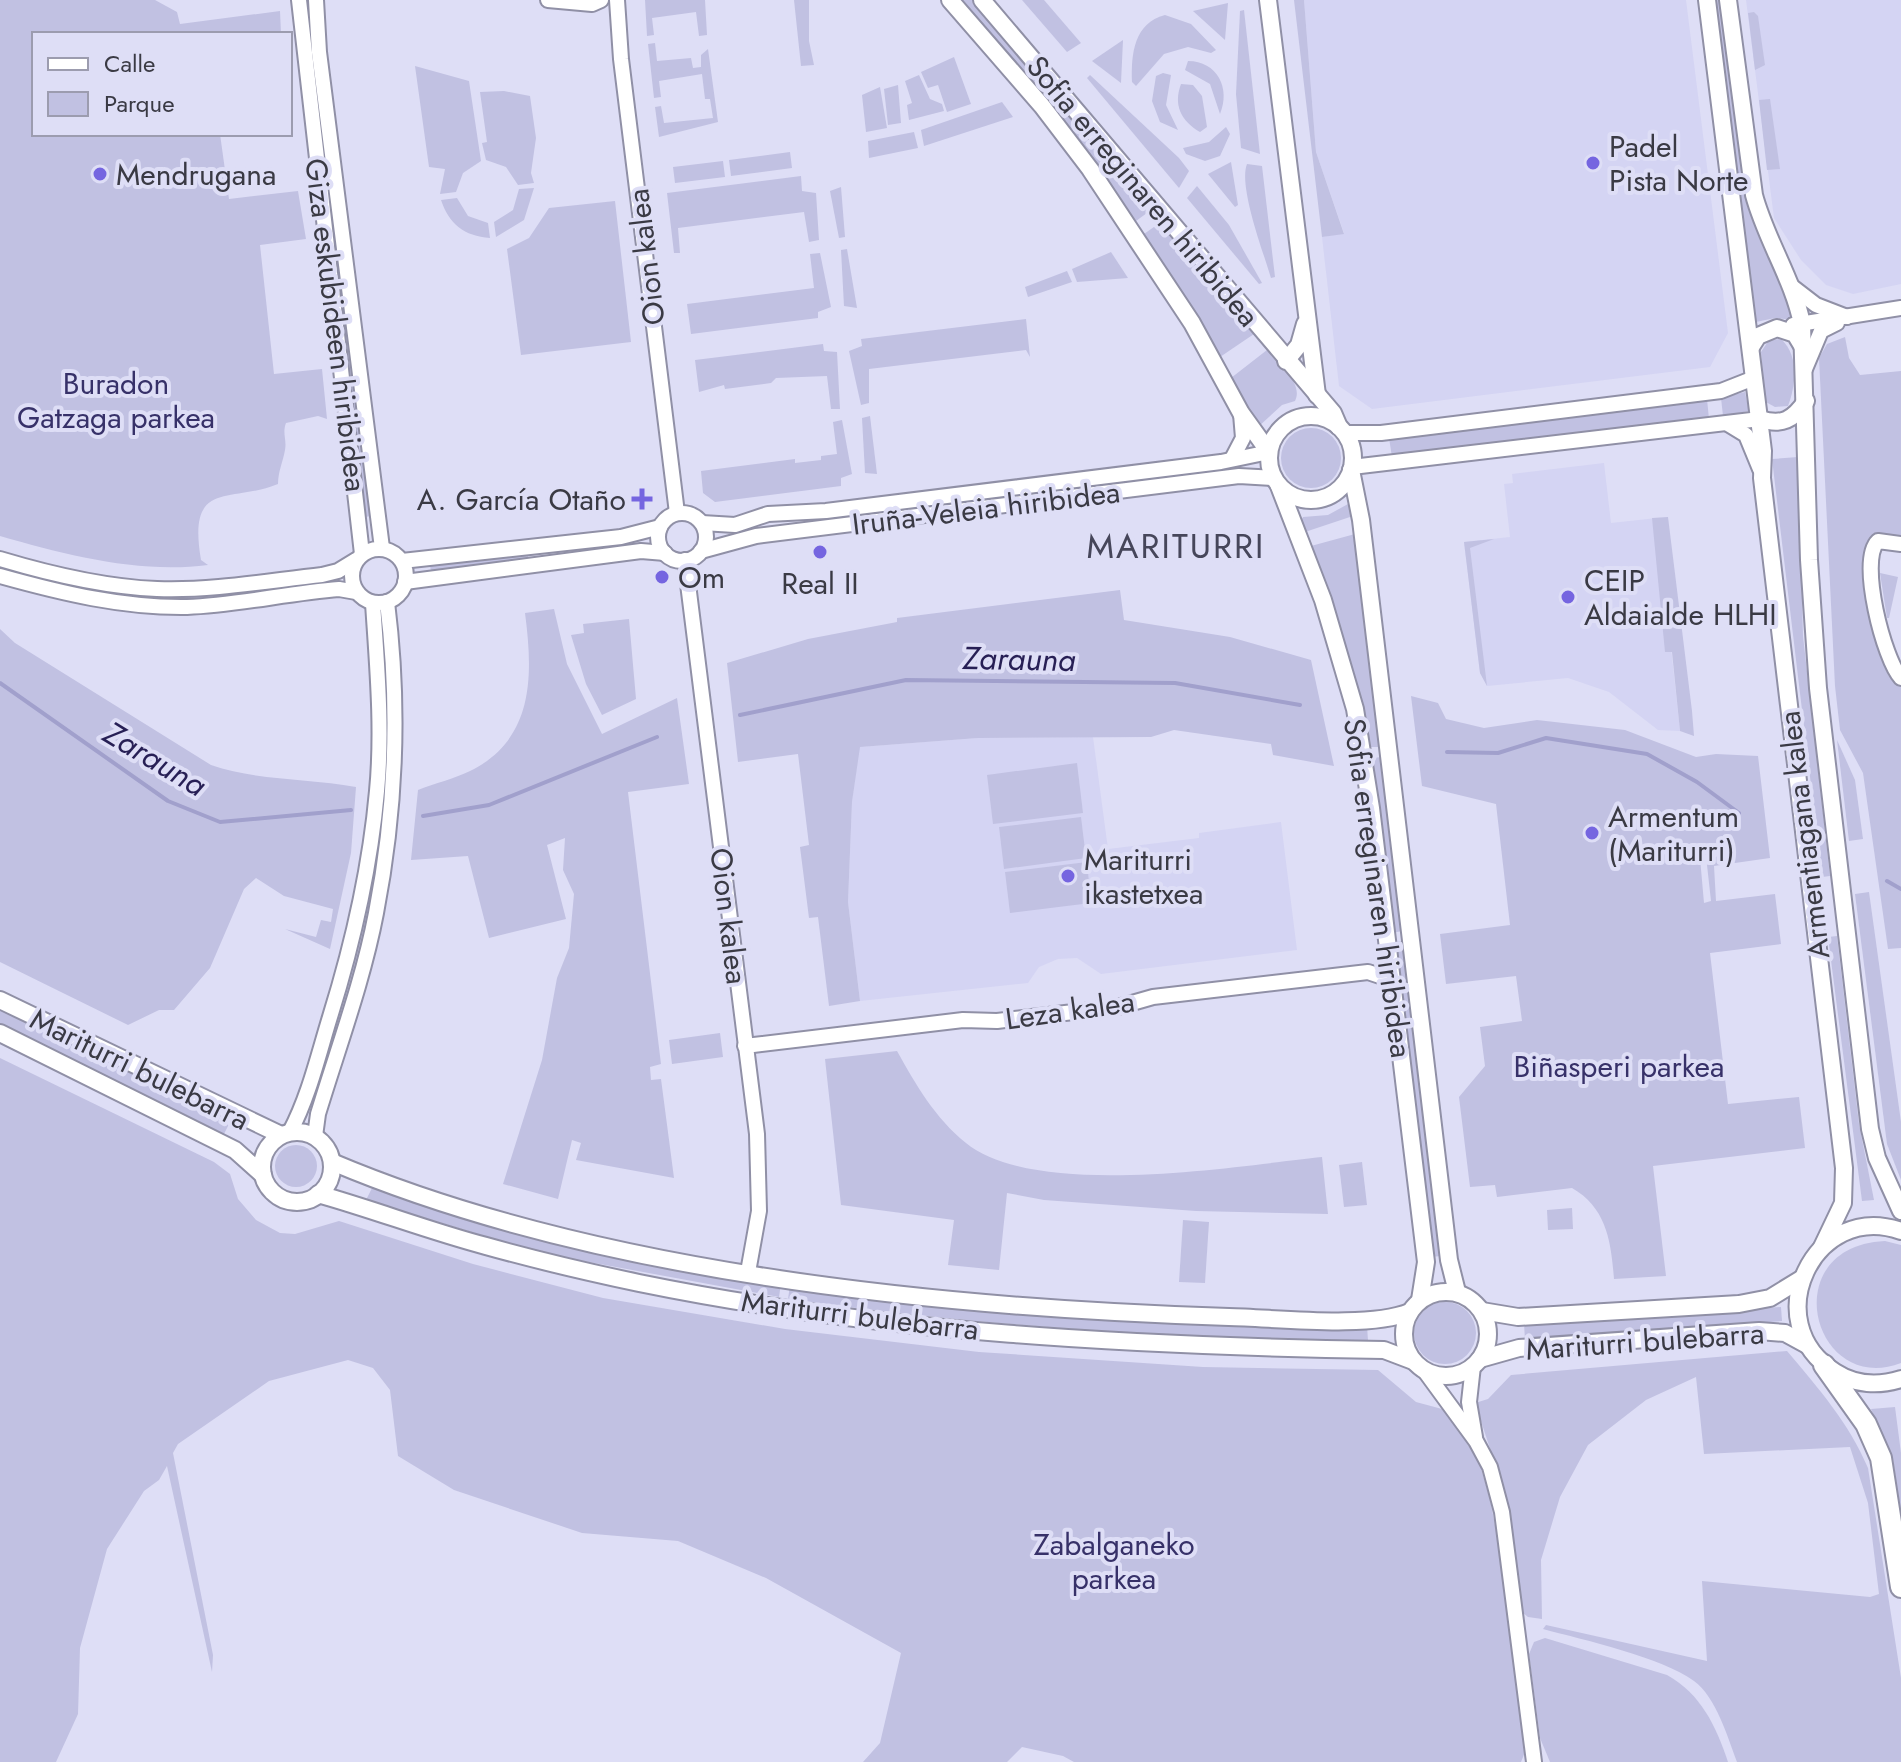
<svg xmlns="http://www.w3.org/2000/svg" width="1901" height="1762" font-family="Jost,sans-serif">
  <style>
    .built { fill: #d4d4f3 }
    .green { fill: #c1c1e2; fill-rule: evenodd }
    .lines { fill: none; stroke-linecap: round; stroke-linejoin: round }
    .stream { stroke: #a1a0cc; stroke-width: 4 }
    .minor-casing { stroke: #9090a6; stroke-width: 18 }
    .major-casing { stroke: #9090a6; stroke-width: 20 }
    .highway-casing { stroke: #9090a6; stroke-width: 24 }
    .minor { stroke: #fff; stroke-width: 14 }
    .major { stroke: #fff; stroke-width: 16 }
    .highway { stroke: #fff; stroke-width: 20 }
    .poi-dot { fill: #7565e0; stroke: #dedef6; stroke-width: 3 }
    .labels { text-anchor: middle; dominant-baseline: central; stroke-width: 8; stroke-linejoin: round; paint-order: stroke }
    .poi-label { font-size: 30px; fill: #3a3a44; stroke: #dedef6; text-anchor: start }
    .street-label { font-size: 30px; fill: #3a3a44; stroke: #dedef6 }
    .park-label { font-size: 30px; fill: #373169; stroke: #dedef6 }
    .water-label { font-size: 32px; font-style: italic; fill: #271f55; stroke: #dedef6 }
    .quarter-label { font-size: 34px; letter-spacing: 2px; fill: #46465a; stroke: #dedef6 }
  </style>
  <rect width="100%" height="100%" fill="#dedef6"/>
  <g class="built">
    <polygon points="1304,0 1686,0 1728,333 1710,367 1372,409 1339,386 1322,237 1344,233 1316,152"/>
    <polygon points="1746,0 1901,0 1901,284 1853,294 1826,285 1801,260 1774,218"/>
    <polygon points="1604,463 1611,523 1657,518 1680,731 1658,730 1609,692 1568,678 1487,686 1480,673 1464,542 1510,537 1504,484 1513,483 1512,474"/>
    <polygon points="1093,737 1108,849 1199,838 1199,833 1281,822 1297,950 1101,974 1077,958 1058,959 1039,967 1028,983 860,1001 848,902 852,802 859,747 978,738"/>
  </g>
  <g class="green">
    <path d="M0,0h155l22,12 3,12 100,-13 1,23h-247v100h186l9,65 69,-8 8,48 -46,6 14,129 48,-5 5,50 -9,-3 -32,7c-4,10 1,17 -1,27 -2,12 -7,21 -7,34 -48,20 -91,-6 -77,76l7,5c-69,9 -142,-10 -208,-29z"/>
    <polygon points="305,0 310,0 312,52 371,516 365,517"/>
    <polygon points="645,0 705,0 707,35 699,36 696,12 652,18 654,35 647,36"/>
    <polygon points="794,0 809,0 809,41 814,65 801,66"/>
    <polygon points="960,0 973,0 1040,77 1033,83"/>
    <polygon points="1022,0 1044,0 1081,43 1067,52"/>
    <polygon points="1294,0 1304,0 1316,152 1344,234 1322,237"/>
    <polygon points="1715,0 1721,0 1748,198 1763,247 1784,290 1793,320 1775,318 1756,322"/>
    <polygon points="1228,3 1225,40 1193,11"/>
    <polygon points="1244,10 1260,154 1241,148 1236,94 1240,11"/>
    <polygon points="1754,12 1758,16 1765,65 1755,70 1748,13"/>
    <path d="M1165,15l26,9 25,26 -5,3 -23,-6 -24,7 -28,32 -4,-4c-1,-28 2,-59 33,-67z"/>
    <polygon points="1123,40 1121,83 1092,61"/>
    <polygon points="655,43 657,61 691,58 693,68 701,67 701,55 708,49 718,122 659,137 655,107 661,106 664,123 713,118 710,99 705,99 702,74 659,81 661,97 654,98 648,44"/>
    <polygon points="954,57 971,104 947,112 938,85 928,88 921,72"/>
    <path d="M1188,61c29,0 43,27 32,53l-10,-30 -25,-14z"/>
    <polygon points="415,66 469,81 481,161 463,173 456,192 440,194 445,169 429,167"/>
    <polygon points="1163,73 1171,75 1166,105 1178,130 1160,122 1152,101 1156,76"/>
    <polygon points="919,75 930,99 942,104 944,111 909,120 907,105 912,103 905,81"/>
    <polygon points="1090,75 1179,158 1189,171 1179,188 1087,78"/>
    <path d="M1181,84l12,1 9,11 5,31 -7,5c-19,-11 -27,-27 -19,-48z"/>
    <polygon points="898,85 901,123 888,125 884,89"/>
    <polygon points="1047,86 1151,210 1136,221 1040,91"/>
    <polygon points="880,87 887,128 866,132 862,95"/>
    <polygon points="504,91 530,96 536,138 531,173 534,183 518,185 506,167 486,160 482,143 487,142 480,92"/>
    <polygon points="1770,99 1780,169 1767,170 1759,100"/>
    <polygon points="1002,102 1013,117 924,146 921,130"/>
    <polygon points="1226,127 1230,134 1220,156 1205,161 1186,154 1183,148 1209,142"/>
    <polygon points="914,132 918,148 869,158 868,141"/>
    <polygon points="790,152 792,168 731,176 729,160"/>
    <polygon points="723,161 725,177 675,183 673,167"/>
    <polygon points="1231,162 1238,205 1235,207 1208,174"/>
    <path d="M1247,164l15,2 13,111 -4,1c-7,-24 -33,-92 -24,-114z"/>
    <polygon points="801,176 802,191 816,193 819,240 809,242 804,212 678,228 680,253 674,253 667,193"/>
    <polygon points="1197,186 1229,225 1262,283 1259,284 1187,198"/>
    <polygon points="841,187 845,237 839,238 830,191"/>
    <polygon points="534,188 524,220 496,237 494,222 513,210 519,189"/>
    <path d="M457,198l11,18 20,7 2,15c-26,-2 -41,-14 -49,-38z"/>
    <polygon points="615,201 631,342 521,355 507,249 529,238 549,208"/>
    <polygon points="1161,222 1254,334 1220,357 1144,234"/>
    <polygon points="847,249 857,308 844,306 841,250"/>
    <polygon points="1111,252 1128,278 1077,282 1072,269"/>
    <polygon points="820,253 831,307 818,312 818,318 691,334 687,304 814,288 810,254"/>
    <polygon points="1067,271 1072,282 1028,297 1025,287"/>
    <polygon points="1026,319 1030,357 1026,350 869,369 869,403 861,405 849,351 862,346 861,339"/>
    <polygon points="1845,337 1849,358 1860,375 1901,371 1901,537 1876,533 1867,541 1865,550 1883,663 1889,676 1901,687 1901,948 1888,949 1863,773 1840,730 1835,686 1819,358 1827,344"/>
    <path d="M1781,339c18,16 15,46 7,67l-13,1 -11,-6 -3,-49 8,-12z"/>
    <polygon points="823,344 824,351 837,352 840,409 831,409 827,376 776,378 771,383 725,389 724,385 699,392 695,360"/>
    <path d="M1267,350c11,14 37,33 28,51l-13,4 -24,22 -27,-49z"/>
    <polygon points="1745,392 1749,411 1723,416 1721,398"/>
    <polygon points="1707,399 1709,419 1392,457 1389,438"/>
    <polygon points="870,416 877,474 865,473 862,418"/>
    <polygon points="842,420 852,474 841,478 841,486 715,502 703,493 701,471 795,459 795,463 821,460 821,456 837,454 833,422"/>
    <circle cx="1311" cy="458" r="30"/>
    <polygon points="1798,457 1803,636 1830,876 1822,877 1772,459"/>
    <polygon points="1206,469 1207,473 870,515 869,511"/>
    <polygon points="1348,504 1353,505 1353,516 1305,532 1300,522 1303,517 1328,515"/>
    <polygon points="1668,517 1692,711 1694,736 1680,731 1672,652 1665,652 1652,518"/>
    <polygon points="1355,534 1381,747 1370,747 1353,677 1311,546"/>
    <polygon points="1494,539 1470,548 1487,686 1480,673 1464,542"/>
    <polygon points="528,553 528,559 431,571 430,566"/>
    <path d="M0,565l75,19 239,-4 1,6c-42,5 -86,14 -128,15 -64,1 -125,-15 -187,-31z"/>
    <polygon points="1880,573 1898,577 1889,618 1887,618"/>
    <polygon points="1120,590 1124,620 1230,637 1311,660 1334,766 1273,755 1271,744 1174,730 1151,737 978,738 860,747 852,802 848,902 860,1001 829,1006 818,917 809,918 800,847 809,845 798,754 738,762 727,663 808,639 897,622 897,618"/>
    <path d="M554,609l13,55 35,70 75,-36 12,86 -61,8 33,272 -11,3 1,13 10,-1 13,99 -98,-18 5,-17 -9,-3 -14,59 -55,-15 39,-124 15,-82 12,-30 5,-54 -11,-24 2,-32 -18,7 19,74 -77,19 -21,-82 -57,4 7,-70c17,-7 36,-11 52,-19 65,-32 63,-97 55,-158z"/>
    <polygon points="629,619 636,699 602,715 586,684 571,635 584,633 583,624"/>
    <path d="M0,629l15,14 196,122c46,16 97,13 145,22l-5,66 -21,96 -45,-20 31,8 5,-17 10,2 2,-13 -49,-13 -28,-18 -12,11 -34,79 -36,42h-15l-31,15 -128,-63z"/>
    <path d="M387,639c2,68 4,134 -5,201 -12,89 -38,175 -66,260l-5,-1 44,-144 13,-54 13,-261z"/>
    <path d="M1411,696l27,7 8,16 38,9 53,-8 88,10 71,27 20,-3 42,2 12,102 -56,8 2,35 59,-7 6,50 -71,9 18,151 71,-7 6,51 -152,18 13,110 -52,3c-3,-37 -7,-71 -42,-91l-75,9 -2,-12 -25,2 -11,-90 26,-31 -5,-39 42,-6 -6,-45 -70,8 -6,-50 70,-9 -14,-121 -74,-18zM1719,847l2,8 -11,4 -3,6 4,36 -7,2 -4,-45z"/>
    <polygon points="1837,740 1855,780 1863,839 1849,841"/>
    <polygon points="1382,757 1402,931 1392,933 1372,758"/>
    <polygon points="1077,763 1083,813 993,824 987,775"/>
    <polygon points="1081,817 1086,858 1004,869 999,827"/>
    <polygon points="1087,862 1091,903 1010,913 1005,872"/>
    <polygon points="1869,892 1901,1122 1901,1180 1887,1144 1855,894"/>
    <polygon points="1837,936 1859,1124 1874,1200 1862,1201 1828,937"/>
    <polygon points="1404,941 1441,1256 1431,1257 1394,942"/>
    <polygon points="0,1006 230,1122 224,1134 0,1023"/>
    <polygon points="720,1033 723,1057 672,1064 669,1040"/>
    <path d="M897,1051c19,34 38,67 69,92 70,57 270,23 356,14l6,57 -132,-3 -152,-11 -37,-7 -8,77 -51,-5 6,-45 -113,-15 -16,-146z"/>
    <polygon points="0,1058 214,1162 230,1174 238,1199 256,1220 280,1233 295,1234 339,1221 473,1264 603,1298 785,1329 979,1352 1203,1367 1378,1370 1416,1402 1442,1409 1478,1458 1490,1499 1501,1557 1525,1752 1521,1762 1074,1762 1063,1756 1022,1747 1007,1762 863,1762 880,1743 901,1653 766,1578 678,1541 582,1533 454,1490 398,1456 390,1390 373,1368 348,1360 269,1381 178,1444 173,1453 213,1655 212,1672 167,1466 159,1480 144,1491 107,1549 80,1648 78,1714 56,1762 0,1762"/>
    <circle cx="296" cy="1166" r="21"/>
    <polygon points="1362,1162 1367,1205 1344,1207 1339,1165"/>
    <path d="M372,1188c133,46 270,69 409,95l-2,14 -239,-44 -174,-53z"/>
    <polygon points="1572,1208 1573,1229 1548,1230 1547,1210"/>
    <polygon points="1183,1220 1209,1222 1205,1283 1179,1282"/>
    <path d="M1885,1241l16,4v118c-89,34 -127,-117 -16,-122z"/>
    <path d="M790,1285l287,32 123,7 167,1 1,16c-195,-2 -387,-15 -580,-42z"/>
    <circle cx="1445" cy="1333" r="31"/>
    <polygon points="1781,1307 1782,1321 1525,1340 1524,1324"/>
    <path d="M1787,1351c32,38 62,72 81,117l33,210v84h-164c-9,-24 -21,-65 -43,-81 -33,-24 -110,-41 -151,-52l3,-4 161,36 -5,-80 168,16 9,-3 -11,-91 -18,-56 -146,7 -8,-77 -50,23 -58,45 -28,52 -19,63 1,59 -14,-2 -5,-4 -18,-119 -30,-91 13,-4 23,-24z"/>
    <polygon points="1895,1407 1901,1453 1901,1514 1893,1460 1871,1409"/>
    <path d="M1545,1638l122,37c34,19 49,51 61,87h-178l-10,-24 -11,-84 5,-12z"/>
  </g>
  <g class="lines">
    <g class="stream">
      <polyline points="0,683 168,801 220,822 351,810"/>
      <polyline points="740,715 906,680 1175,683 1300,705"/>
      <polyline points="1447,752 1498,753 1546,738 1647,754 1697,782 1739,813"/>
      <polyline points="423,816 489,805 657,737"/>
      <polyline points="1887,881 1901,889"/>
    </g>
    <defs>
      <g id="minor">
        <polyline points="299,0 362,554"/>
        <polyline points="316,0 319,52 382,548"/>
        <polyline points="548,0 592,4 601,0"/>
        <polyline points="617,0 621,59 677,513"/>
        <polyline points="1790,285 1816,305 1847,317"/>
        <polyline points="1793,325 1901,308"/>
        <polyline points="1805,369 1821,331 1837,323"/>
        <polyline points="1728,424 1746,435 1760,469"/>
        <polyline points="1345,433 1381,433 1721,391 1754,378"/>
        <polyline points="1232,459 1243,438 1241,414"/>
        <polyline points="1352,467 1760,419"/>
        <circle cx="682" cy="537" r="24"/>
        <polyline points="702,523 735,525 768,514 826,511 1221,462 1269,452"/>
        <path d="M1901,544l-23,-3c-20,19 6,119 23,137"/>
        <circle cx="379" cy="576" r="27"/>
        <polyline points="701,551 756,536 1239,476 1274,478"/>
        <path d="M0,559c50,15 104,28 157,30 55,2 110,-8 165,-14l16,-4 18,-11"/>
        <polyline points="685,560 757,1134 759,1211 748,1272"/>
        <polyline points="402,561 621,537 660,527"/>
        <path d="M0,576c61,17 123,32 187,31 51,-2 101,-14 152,-18l17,3"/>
        <polyline points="405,582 641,551 665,553"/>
        <polyline points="745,1046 963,1020 997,1021 1065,1013 1118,1007 1153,997 1368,972 1392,980"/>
        <path d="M290,1132c19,-36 28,-76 40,-115 23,-74 40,-148 47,-226 6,-62 0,-126 -4,-188"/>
        <path d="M315,1136l3,-22c20,-66 45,-133 58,-201 20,-103 24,-207 11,-311"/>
        <polyline points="1473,1366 1469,1402 1475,1437"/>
        <polyline points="1424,1370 1476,1441 1490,1467 1502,1512 1534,1762"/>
      </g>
      <g id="major">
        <polyline points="950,0 1042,106 1090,169 1192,323 1241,413 1269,452"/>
        <polyline points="982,0 1333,413 1339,427"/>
        <polyline points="1268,0 1317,395"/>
        <polyline points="1707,0 1763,451 1762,478 1844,1168 1843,1203 1822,1247"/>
        <path d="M1728,0l26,195c12,45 39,84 48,129l7,236 9,128 52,441 7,29 24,53"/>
        <polyline points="1751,347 1758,336 1777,328 1795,334 1804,349"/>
        <polyline points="1286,361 1299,345 1305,324"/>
        <circle cx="1311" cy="458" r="42"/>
        <path d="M1760,419c22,7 33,1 46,-18"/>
        <polyline points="1351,470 1361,520 1449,1260 1457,1292"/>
        <polyline points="1279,486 1323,600 1355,709 1371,808 1426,1262 1420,1300"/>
        <polyline points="0,1000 281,1135"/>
        <polyline points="0,1033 235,1150 263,1175"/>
        <circle cx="297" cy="1167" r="35"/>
        <path d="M332,1162c265,112 611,146 897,155 49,1 138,12 181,-5"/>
        <path d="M318,1194c57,16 111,37 168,52 50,14 101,26 153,37 244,50 496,63 745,67l29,11"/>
        <path d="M1901,1231c-87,-31 -145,92 -66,141 20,13 44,14 66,7"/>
        <circle cx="1446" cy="1334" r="42"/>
        <polyline points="1482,1311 1518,1317 1739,1304 1770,1298 1801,1279"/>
        <polyline points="1480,1359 1519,1348 1759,1331 1785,1333 1807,1345"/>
      </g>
      <polyline id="highway" points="1824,1365 1866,1424 1881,1458 1901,1587"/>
    </defs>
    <use href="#minor" class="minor-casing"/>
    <use href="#major" class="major-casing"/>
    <use href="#highway" class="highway-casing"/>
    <use href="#minor" class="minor"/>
    <use href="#major" class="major"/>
    <use href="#highway" class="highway"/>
  </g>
  <g class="poi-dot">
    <circle cx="1593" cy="163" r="8"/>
    <circle cx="100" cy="174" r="8"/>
    <path d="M638 487h8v8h8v8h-8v8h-8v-8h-8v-8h8z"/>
    <circle cx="820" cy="552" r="8"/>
    <circle cx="662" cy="577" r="8"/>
    <circle cx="1568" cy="597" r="8"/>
    <circle cx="1592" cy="833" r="8"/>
    <circle cx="1068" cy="876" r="8"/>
  </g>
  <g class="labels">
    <g class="poi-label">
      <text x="1609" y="146">Padel<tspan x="1609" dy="34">Pista Norte</tspan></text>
      <text x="116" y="174">Mendrugana</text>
      <text x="626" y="499" text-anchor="end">A. García Otaño</text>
      <text x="678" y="577">Om</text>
      <text x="1584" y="580">CEIP<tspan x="1584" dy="34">Aldaialde HLHI</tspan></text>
      <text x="820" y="583" text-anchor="middle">Real II</text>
      <text x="1608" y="816">Armentum<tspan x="1608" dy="34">(Mariturri)</tspan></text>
      <text x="1084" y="859">Mariturri<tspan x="1084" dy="34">ikastetxea</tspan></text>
    </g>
    <g class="street-label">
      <text transform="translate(1143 191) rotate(50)">Sofia erreginaren hiribidea</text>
      <text transform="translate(646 257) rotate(-97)">Oion kalea</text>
      <text transform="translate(336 325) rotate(83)">Giza eskubideen hiribidea</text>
      <text transform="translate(986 508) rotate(-7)">Iruña-Veleia hiribidea</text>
      <text transform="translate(1804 835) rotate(-97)">Armentiagana kalea</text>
      <text transform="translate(1378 888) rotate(82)">Sofia erreginaren hiribidea</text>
      <text transform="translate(729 916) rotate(83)">Oion kalea</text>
      <text transform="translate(1070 1010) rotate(-8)">Leza kalea</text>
      <text transform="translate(140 1069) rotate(26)">Mariturri bulebarra</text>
      <text transform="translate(860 1315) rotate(7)">Mariturri bulebarra</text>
      <text transform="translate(1645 1341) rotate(-4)">Mariturri bulebarra</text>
    </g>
    <g class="park-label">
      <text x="116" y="383">Buradon<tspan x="116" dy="34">Gatzaga parkea</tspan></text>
      <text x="1619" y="1066">Biñasperi parkea</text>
      <text x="1114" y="1544">Zabalganeko<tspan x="1114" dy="34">parkea</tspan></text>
    </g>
    <g class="water-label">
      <text transform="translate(1019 659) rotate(1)">Zarauna</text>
      <text transform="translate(155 759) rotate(31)">Zarauna</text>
    </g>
    <g class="quarter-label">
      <text x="1176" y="546">MARITURRI</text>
    </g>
  </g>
  <rect x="32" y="32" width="260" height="104" fill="#dedef6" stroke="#9c9caf" stroke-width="2"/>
  <rect x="48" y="58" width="40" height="12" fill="#ffffff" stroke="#9c9caf" stroke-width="2"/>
  <text x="104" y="72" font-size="24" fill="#3a3a44">Calle</text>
  <rect x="48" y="92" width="40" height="24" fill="#c1c1e2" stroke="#9c9caf" stroke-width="2"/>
  <text x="104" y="112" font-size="24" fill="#3a3a44">Parque</text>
</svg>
